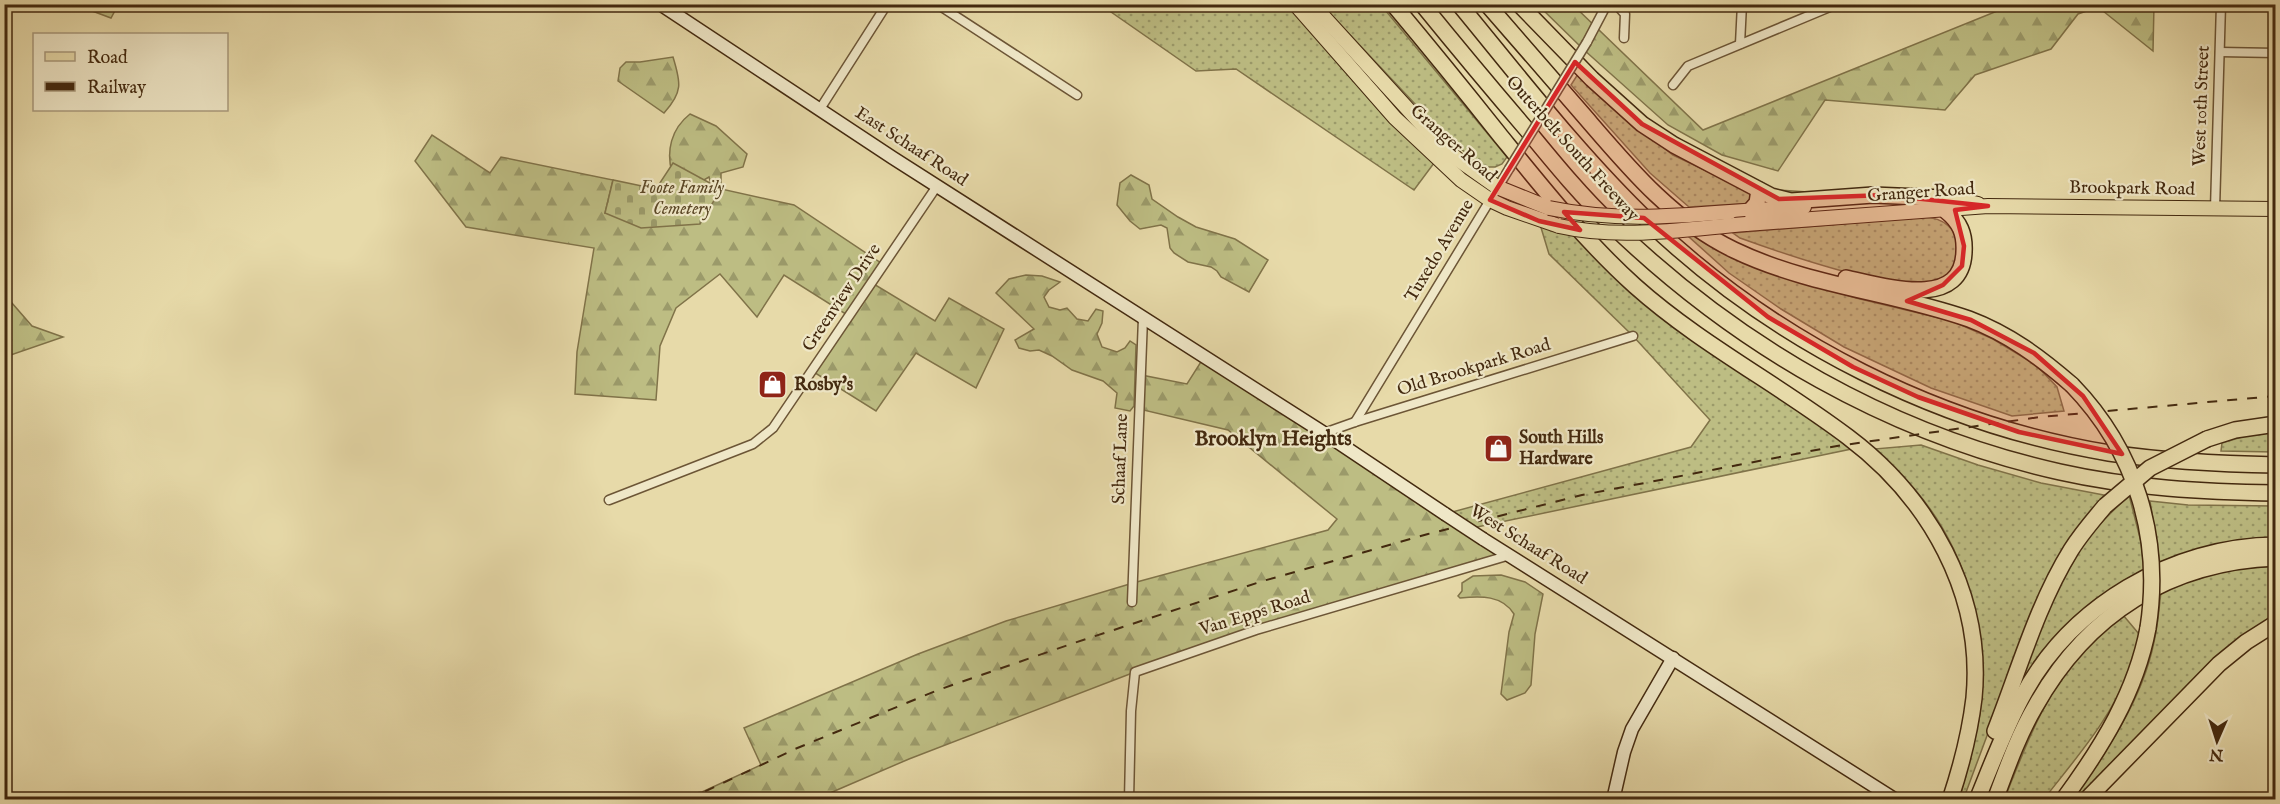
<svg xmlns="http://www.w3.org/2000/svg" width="2280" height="804" font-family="'IM FELL English',serif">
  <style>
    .grass { fill: url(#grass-dots); stroke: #807349; stroke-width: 1.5 }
    .forest { fill: url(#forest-firs); stroke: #807349; stroke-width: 1.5 }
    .cemetery { fill: url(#cemetery-stones); stroke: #807349; stroke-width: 1.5 }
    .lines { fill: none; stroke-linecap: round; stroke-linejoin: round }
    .street-casing { stroke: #6c5536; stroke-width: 11 }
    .secondary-casing { stroke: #43290f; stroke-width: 15 }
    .primary-casing { stroke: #43290f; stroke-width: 16 }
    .highway-casing { stroke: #43290f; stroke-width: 18 }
    .street { stroke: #efe7c7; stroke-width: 8 }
    .secondary { stroke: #efe7c7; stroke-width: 12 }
    .primary { stroke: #e7daa9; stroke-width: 14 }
    .highway { stroke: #e7daa9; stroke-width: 15 }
    .rail { stroke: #43290f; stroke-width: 2; stroke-dasharray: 10 10; stroke-linecap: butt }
    .street-bridge-casing { stroke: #6c5536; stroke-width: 11; stroke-linecap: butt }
    .secondary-bridge-casing { stroke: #43290f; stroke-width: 15; stroke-linecap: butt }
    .primary-bridge-casing { stroke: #43290f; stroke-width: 16; stroke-linecap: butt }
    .highway-bridge-casing { stroke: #43290f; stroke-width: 18; stroke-linecap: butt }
    .street-bridge { stroke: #efe7c7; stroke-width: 8 }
    .secondary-bridge { stroke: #efe7c7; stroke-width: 12 }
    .primary-bridge { stroke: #e7daa9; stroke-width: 14 }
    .highway-bridge { stroke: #e7daa9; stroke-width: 15 }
    .marked { fill: #d62828; fill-opacity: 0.2; stroke: #d62828; stroke-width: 4.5; stroke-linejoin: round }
    .labels { text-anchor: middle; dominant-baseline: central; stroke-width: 4.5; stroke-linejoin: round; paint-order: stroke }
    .street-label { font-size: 18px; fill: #43290f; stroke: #efe7c7 }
    .park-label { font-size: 18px; font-style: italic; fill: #5b4726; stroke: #efe7c7 }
    .poi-label { font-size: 18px; font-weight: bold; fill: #43290f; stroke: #efe7c7; text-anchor: start }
    .quarter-label { font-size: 21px; font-weight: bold; fill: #43290f; stroke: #efe7c7 }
  </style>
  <defs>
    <pattern id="grass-dots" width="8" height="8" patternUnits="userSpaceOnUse" patternTransform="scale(1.5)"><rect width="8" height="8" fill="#bdbd83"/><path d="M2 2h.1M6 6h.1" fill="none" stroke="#9b9a6a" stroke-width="1.8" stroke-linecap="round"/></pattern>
    <pattern id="forest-firs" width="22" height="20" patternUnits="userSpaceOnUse" patternTransform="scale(1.5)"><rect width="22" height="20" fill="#bdbd83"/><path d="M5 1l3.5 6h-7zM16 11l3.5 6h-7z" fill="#9b9a6a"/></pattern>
    <pattern id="cemetery-stones" width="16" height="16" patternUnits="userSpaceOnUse" patternTransform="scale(1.5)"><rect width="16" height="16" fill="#bdbd83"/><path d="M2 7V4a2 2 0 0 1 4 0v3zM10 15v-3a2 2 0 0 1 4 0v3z" fill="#9b9a6a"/></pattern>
  </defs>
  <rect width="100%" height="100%" fill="#e7daa9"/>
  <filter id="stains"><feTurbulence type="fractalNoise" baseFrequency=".00333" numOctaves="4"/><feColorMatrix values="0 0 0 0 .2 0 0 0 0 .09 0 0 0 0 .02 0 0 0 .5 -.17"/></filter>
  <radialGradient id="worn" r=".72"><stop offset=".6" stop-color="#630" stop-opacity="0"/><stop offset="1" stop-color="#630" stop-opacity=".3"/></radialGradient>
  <g class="grass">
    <polygon points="1101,5 1295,5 1437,159 1414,190 1236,69 1196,71"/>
    <polygon points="1322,5 1381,5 1507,157 1502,164 1495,167 1484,167 1447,138"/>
    <polygon points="1578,74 1604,100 1673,155 1713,174 1778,190 1838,194 1838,198 1689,207 1650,173 1571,85"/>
    <path d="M1924,217c41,1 47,51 12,66 -32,13 -160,-32 -196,-45l-7,-5z"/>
    <polygon points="1539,221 1571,229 1602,256 1861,447 1477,527 1467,528 1445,514 1691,447 1710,420 1633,336 1549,254"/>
    <polygon points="1700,235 1789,278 1856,298 1952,321 1993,339 2036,365 2057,387 2064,411 2012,416 1931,388 1844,347 1781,309 1729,273 1688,236"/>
    <polygon points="2275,430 2275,452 2221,451 2222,443 2245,436"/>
    <path d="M1921,445l57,20 63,18 68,13 -23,25 -85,177 -36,97 -4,-2c7,-27 15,-53 19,-80 11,-76 -14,-164 -64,-222 -13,-15 -28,-28 -42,-42z"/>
    <path d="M2129,495l12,47 3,27 -27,18 -92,97 -7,-3c17,-42 31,-86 55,-123 15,-24 36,-43 56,-63z"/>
    <polygon points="2150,501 2188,505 2275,506 2275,539 2160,564"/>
    <path d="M2275,566v51l-194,182 -9,1c34,-48 70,-99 82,-158 4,-17 5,-34 7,-50l38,-16 39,-7z"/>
    <path d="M2123,615l16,19c-3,12 -6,25 -10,36 -17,48 -54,89 -85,129l-40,1c21,-52 40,-106 78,-148 12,-14 27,-25 41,-37z"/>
  </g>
  <g class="forest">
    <polygon points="76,5 118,5 111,18"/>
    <polygon points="1538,5 1573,5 1703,130 2012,5 2154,5 2153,51 2098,7 2078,14 2051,49 1975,75 1945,110 1825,100 1778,171 1722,155 1668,125 1583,49"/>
    <path d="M673,57c8,26 10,35 -9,56l-46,-32 2,-13 6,-6h14z"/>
    <path d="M690,114l26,12 31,28 -4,13 -22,6v16l73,16 90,60 -12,18 63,38 14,-23 55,31 -28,59 -60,-35 -40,58 -64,-40 37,-55 -65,-41 -27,42 -37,-43 -44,34 -16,38 -4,54 -81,-6 2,-42 17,-104 -128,-21 -51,-66 17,-26 58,38 11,-16 112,23 -8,33 106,-29 -2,-7 -5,3 -32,-7c-6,-22 -1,-44 18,-59z"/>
    <polygon points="1131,175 1149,185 1152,199 1178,217 1196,227 1235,239 1268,260 1249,292 1221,277 1217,271 1211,267 1188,262 1174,253 1170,248 1167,228 1161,225 1140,229 1130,221 1117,205 1120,183"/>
    <polygon points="1026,275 1042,276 1060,282 1049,290 1044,297 1049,307 1060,310 1067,308 1077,319 1088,321 1096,309 1103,311 1102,323 1097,334 1102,347 1117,352 1125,348 1130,341 1136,345 1134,406 1130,411 1115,408 1117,393 1103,381 1072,370 1052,356 1039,350 1030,351 1019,348 1015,340 1034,329 996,293 1009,279"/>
    <polygon points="5,295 32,326 63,337 5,357"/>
    <polygon points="1204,357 1510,555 1135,672 909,759 830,793 822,799 655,800 702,792 761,765 744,728 918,654 1006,621 1133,583 1328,530 1337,519 1228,430 1139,409 1141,375 1187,384"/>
    <path d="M1501,575l24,7 18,12 -8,40 -4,51 -6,8 -18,7 -6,-6 8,-62 5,-18c-12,-19 -33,-18 -54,-16l-2,-2 4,-5v-8l11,-7z"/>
  </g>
  <polygon class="cemetery" points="673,163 721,189 700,224 641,228 605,213 613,180 656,189"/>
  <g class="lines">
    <defs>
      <g id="street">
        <polyline points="937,4 1077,95"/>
        <polyline points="1616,4 1625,14 1624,38"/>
        <polyline points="1587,42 1607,4"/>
        <polyline points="1740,44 1742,4"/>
        <polyline points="2220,52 2276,53"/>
        <polyline points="1673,85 1688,66 1837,4"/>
        <polyline points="820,109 887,4"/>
        <polyline points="2215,209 2221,4"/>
        <polyline points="1355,422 1509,169"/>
        <polyline points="1324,433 1355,422 1633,336"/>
        <polyline points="609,500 753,444 773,428 937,186"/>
        <polyline points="1132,602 1143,318"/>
        <polyline points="1129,800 1131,711 1135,672 1256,630 1510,555"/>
      </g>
      <g id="secondary">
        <polyline points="660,4 893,158 1324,433 1445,514"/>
        <polyline points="1483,539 1896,800"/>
        <polyline points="1613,800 1624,752 1632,729 1673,658"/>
      </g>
      <g id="primary">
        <polyline points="1295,4 1395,118 1461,180 1490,200 1507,208 1559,226"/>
        <polyline points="1312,4 1425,128 1456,158 1497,187 1549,208"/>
        <polyline points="1934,199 1961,200 1978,204"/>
        <polyline points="1730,212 1804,207"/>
        <polyline points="1746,224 1988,206 2276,209"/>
      </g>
      <g id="highway">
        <path d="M1393,4c36,43 71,86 106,130 43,53 85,106 136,152 65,58 143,98 213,151 81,61 136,157 126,261 -4,34 -13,69 -24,102"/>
        <path d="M1422,4c35,43 70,85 106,127 27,33 55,67 86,96 125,120 276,207 446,245 71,16 144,20 216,21"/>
        <path d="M1459,4c61,74 121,152 191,219 125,119 289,202 459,230 55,8 111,11 167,12"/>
        <path d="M1487,4c33,38 66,76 99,114 43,50 87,103 148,132 75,36 158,42 235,69 40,15 72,39 103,66"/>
        <polyline points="1519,4 1592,79 1642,124 1674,145 1771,196 1791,201 1873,195 1945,198"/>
        <polyline points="1750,211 1757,203 1759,190"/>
        <path d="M1846,278c34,7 116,34 118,-26 1,-18 -4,-30 -18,-41"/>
        <polyline points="2207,439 2235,430 2276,424"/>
        <path d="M1995,731c24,-61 42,-126 76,-181 10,-16 22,-30 34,-44"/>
        <path d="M1977,800c14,-34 27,-69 44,-101 48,-93 151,-153 255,-154"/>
        <path d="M1995,800c12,-32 23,-64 40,-93 52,-93 134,-145 241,-149"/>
        <path d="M2063,800c39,-53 73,-108 85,-172"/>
        <polyline points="2086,800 2219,664 2246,642 2276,623"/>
      </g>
    </defs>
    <use href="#street" class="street-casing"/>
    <use href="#secondary" class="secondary-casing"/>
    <use href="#primary" class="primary-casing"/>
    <use href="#highway" class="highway-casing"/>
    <use href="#street" class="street"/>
    <use href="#secondary" class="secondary"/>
    <use href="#primary" class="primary"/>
    <use href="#highway" class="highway"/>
    <g class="rail">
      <polyline points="4,786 13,800"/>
      <polyline points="687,800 795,749 938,690 1071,644 1263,581 1428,534 1582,495 1837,446 2040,417 2276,396"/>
    </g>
    <defs>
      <polyline id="street-bridge" points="1509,169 1587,42"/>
      <polyline id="secondary-bridge" points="1445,514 1483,539"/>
      <g id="primary-bridge">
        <path d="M1549,208c62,13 118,9 181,4"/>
        <path d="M1559,226c61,14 126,3 187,-2"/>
      </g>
      <g id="highway-bridge">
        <path d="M2072,385c64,66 90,153 76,243"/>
        <polyline points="2105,506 2150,468 2207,439"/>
      </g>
    </defs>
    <use href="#street-bridge" class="street-bridge-casing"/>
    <use href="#secondary-bridge" class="secondary-bridge-casing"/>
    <use href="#primary-bridge" class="primary-bridge-casing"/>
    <use href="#highway-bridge" class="highway-bridge-casing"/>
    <use href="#street-bridge" class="street-bridge"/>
    <use href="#secondary-bridge" class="secondary-bridge"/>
    <use href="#primary-bridge" class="primary-bridge"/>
    <use href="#highway-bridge" class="highway-bridge"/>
  </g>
  <path class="marked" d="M1575,62l67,62 137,75 106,-4 103,11 -33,4 9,36 -2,20 -19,19 -36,16 64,19 63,33 49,43 39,58 -103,-22 -101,-35 -65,-30 -85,-50 -124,-99 -80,-6 16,18 -41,-9 -49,-21z"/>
  <defs>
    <symbol id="shop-square" viewBox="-11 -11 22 22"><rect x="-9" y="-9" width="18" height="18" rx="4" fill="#8f2418" stroke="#efe7c7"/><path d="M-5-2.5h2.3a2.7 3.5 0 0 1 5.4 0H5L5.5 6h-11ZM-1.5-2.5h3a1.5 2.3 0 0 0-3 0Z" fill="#fff"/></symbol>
  </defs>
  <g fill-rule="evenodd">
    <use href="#shop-square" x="756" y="368" width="33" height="33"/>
    <use href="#shop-square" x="1482" y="432" width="33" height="33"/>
  </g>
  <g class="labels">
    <g class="street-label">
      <text transform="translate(2202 106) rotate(-88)">West 10th Street</text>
      <text transform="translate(1453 144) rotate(41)">Granger Road</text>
      <text transform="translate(911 147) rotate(33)">East Schaaf Road</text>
      <text transform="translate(1572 149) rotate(48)">Outerbelt South Freeway</text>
      <text transform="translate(2132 189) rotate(1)">Brookpark Road</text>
      <text transform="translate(1921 193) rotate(-4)">Granger Road</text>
      <text transform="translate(1440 251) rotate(-59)">Tuxedo Avenue</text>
      <text transform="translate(842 298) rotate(-56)">Greenview Drive</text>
      <text transform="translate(1474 368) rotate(-17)">Old Brookpark Road</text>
      <text transform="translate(1121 459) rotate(-88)">Schaaf Lane</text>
      <text transform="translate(1528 545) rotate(32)">West Schaaf Road</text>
      <text transform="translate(1255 614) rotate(-17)">Van Epps Road</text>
    </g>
    <g class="park-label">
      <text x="682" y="188">Foote Family<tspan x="682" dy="21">Cemetery</tspan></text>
    </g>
    <g class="poi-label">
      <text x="794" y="385">Rosby's</text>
      <text x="1519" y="438">South Hills<tspan x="1519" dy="21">Hardware</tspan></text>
    </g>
    <g class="quarter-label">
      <text x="1273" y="439">Brooklyn Heights</text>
    </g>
  </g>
  <rect width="2280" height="804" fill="none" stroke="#e7daa9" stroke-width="24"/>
  <rect x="6" y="6" width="2268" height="792" fill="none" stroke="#43290f" stroke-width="3"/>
  <rect x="12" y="12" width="2256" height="780" fill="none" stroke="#43290f" stroke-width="1.5"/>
  <rect x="33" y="33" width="195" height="78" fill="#efe7c7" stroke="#aa9b7d" stroke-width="1.5"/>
  <rect x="45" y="52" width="30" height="9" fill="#e7daa9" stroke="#aa9b7d" stroke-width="1.5"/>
  <text x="87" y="63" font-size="18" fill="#43290f">Road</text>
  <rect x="45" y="82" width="30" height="9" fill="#43290f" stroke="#aa9b7d" stroke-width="1.5"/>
  <text x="87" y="93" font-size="18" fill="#43290f">Railway</text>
  <g transform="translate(2217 741) rotate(183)" stroke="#efe7c7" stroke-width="4.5" paint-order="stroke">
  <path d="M0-4.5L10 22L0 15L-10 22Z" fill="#43290f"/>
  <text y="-9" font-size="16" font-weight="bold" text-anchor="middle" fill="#43290f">N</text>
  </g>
  <rect width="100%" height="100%" filter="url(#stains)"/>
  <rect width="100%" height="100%" fill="url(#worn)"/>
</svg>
